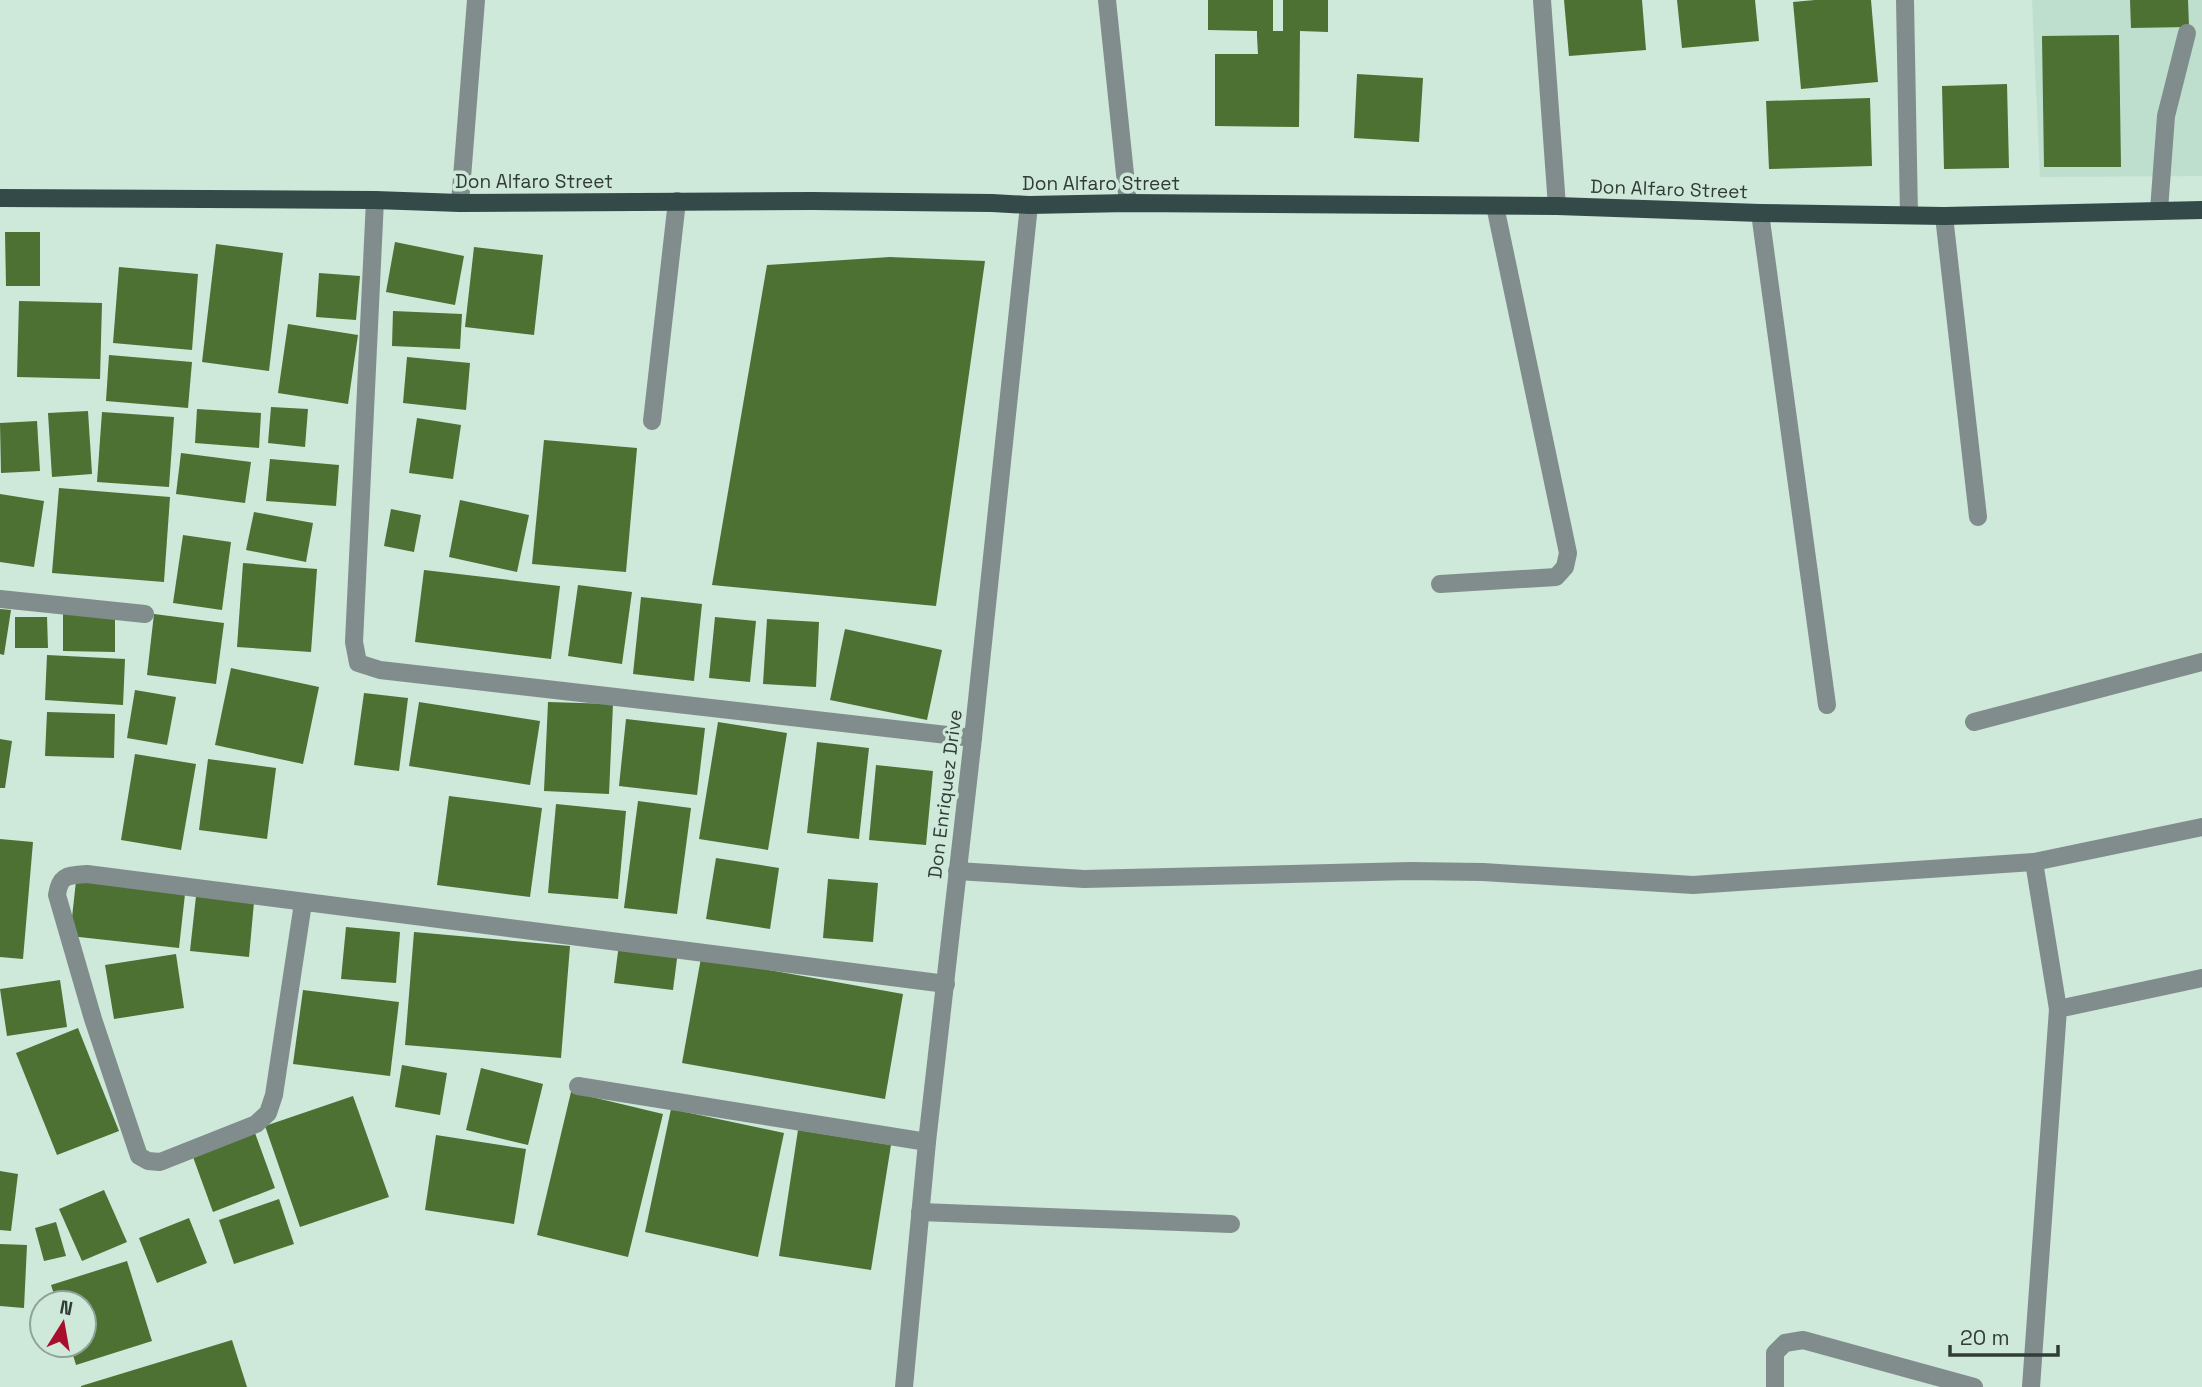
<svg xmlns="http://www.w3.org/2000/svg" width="2202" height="1387" font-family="'Space Grotesk',sans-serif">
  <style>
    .built { fill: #bedfcd }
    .building { fill: #4d7033 }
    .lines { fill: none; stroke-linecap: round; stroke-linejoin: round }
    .minor { stroke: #808d8c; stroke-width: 18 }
    .major { stroke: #334a48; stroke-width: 18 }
    .labels { text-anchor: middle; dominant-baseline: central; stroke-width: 7; stroke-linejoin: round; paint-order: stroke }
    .street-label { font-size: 19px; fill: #313c36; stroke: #cee8da }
  </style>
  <rect width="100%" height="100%" fill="#cee8da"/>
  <polygon class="built" points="2032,0 2202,0 2202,176 2040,177"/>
  <g class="building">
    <polygon points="1208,0 1273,0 1273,31 1283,31 1283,0 1328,0 1328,32 1300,31 1299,127 1215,126 1215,54 1258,54 1257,36 1257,31 1208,30"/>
    <polygon points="1564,0 1642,0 1646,50 1569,56"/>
    <polygon points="1677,0 1755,0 1759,41 1682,48"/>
    <polygon points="1815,0 1871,0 1878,82 1801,89 1793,2"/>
    <polygon points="2130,0 2188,0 2189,27 2131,28"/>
    <polygon points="2119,35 2121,167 2044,167 2042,36"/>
    <polygon points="1357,74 1423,78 1419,142 1354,138"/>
    <polygon points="2007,84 2009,168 1944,169 1942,86"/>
    <polygon points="1870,98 1872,166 1769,169 1766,101"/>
    <polygon points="5,232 40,232 40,286 6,286"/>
    <polygon points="395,242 464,256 455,305 386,292"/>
    <polygon points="216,244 283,253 269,371 202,362"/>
    <polygon points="474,247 543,255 534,335 465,327"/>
    <polygon points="890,257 985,261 936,606 712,585 767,265"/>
    <polygon points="119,267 198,274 192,350 113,343"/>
    <polygon points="319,273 360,276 356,320 316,317"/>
    <polygon points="19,301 102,303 100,379 17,377"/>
    <polygon points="393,311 462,314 460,349 392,346"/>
    <polygon points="288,324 358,335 348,404 278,393"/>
    <polygon points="109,355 192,362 188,408 106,401"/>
    <polygon points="407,357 470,363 466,410 403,403"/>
    <polygon points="271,407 308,409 305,447 268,443"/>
    <polygon points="197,409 261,413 259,448 195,443"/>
    <polygon points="88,411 92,474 52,477 48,413"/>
    <polygon points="102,412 174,417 169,487 97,482"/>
    <polygon points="417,418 461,425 453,479 409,473"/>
    <polygon points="37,421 40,471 1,473 0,423"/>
    <polygon points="544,440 637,448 626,572 532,564"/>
    <polygon points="181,453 251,462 245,503 176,494"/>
    <polygon points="270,459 339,465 336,506 266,501"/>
    <polygon points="59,488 170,497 164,582 52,573"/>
    <polygon points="0,494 44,501 34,567 0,562"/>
    <polygon points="460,500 529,515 517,572 449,557"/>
    <polygon points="391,509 421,515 414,552 384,546"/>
    <polygon points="254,512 313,523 306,562 246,550"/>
    <polygon points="183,535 231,542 222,610 173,603"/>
    <polygon points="243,563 317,569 311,652 237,647"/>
    <polygon points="424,570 560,586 551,659 415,642"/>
    <polygon points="578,585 632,592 622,664 568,656"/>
    <polygon points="641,597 702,604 694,681 633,674"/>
    <polygon points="0,609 11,610 4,655 0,654"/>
    <polygon points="63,614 115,615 115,652 63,651"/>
    <polygon points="154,614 224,623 216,684 147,675"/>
    <polygon points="15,617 47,617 48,648 15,648"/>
    <polygon points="715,617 756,621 750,682 709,678"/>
    <polygon points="767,619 819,622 816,687 763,684"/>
    <polygon points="845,629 942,650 927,720 830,700"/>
    <polygon points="47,655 125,659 123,705 45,700"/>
    <polygon points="231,668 319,687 303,764 215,745"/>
    <polygon points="135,690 176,697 167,745 127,738"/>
    <polygon points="364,693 408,698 399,771 354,765"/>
    <polygon points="419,702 540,721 530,785 409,766"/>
    <polygon points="548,702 613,704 609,794 544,791"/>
    <polygon points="47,712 115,714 114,758 45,756"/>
    <polygon points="626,719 705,728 697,795 619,786"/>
    <polygon points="718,722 787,733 768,850 699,839"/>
    <polygon points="0,739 12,741 5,788 0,788"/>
    <polygon points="817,742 869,748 859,839 807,833"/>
    <polygon points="135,754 196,764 181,850 121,840"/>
    <polygon points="208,759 276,768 267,839 199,830"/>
    <polygon points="876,765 933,771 926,845 869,840"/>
    <polygon points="449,796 542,808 530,897 437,885"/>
    <polygon points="638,801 691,808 677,914 624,908"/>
    <polygon points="556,804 626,811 618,899 548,893"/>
    <polygon points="0,839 33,842 23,959 0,957"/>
    <polygon points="716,858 779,868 770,929 706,919"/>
    <polygon points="828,879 878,883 873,942 823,938"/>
    <polygon points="76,881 185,894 179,948 70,936"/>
    <polygon points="196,896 254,902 249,957 190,951"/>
    <polygon points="346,927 400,932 396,983 341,979"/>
    <polygon points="414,932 570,946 561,1058 405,1045"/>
    <polygon points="619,944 678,951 673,990 614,983"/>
    <polygon points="176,954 184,1008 114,1019 105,965"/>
    <polygon points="701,958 903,994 885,1099 682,1063"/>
    <polygon points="60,980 67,1027 7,1036 0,989"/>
    <polygon points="303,990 399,1002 390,1076 293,1064"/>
    <polygon points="78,1028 119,1131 57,1155 16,1053"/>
    <polygon points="402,1065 447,1073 440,1115 395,1107"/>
    <polygon points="481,1068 543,1084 528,1145 466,1130"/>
    <polygon points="571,1092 663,1114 628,1257 537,1235"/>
    <polygon points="353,1096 389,1197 300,1227 265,1126"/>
    <polygon points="671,1109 784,1133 758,1257 645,1232"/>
    <polygon points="798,1130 891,1145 871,1270 779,1256"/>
    <polygon points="255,1133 275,1188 213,1212 193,1157"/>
    <polygon points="436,1135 526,1149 514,1224 425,1210"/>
    <polygon points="0,1171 18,1174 11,1231 0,1230"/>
    <polygon points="104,1190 127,1242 82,1261 59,1209"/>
    <polygon points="279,1199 294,1244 234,1264 219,1220"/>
    <polygon points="189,1218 207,1263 157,1283 139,1238"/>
    <polygon points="56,1222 66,1256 44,1261 35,1228"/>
    <polygon points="0,1244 27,1245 24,1308 0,1306"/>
    <polygon points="127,1261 152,1341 76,1365 70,1345 84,1345 84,1303 57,1303 51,1285"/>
    <polygon points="232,1340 247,1387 81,1387 81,1386"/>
  </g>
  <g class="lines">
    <g class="minor">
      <polyline points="1107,0 1128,203"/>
      <polyline points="1542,0 1557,206"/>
      <polyline points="1905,0 1909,215"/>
      <polyline points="375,200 354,642 358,663 380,670 973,738"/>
      <polyline points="460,203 476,0"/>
      <polyline points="2159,210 2166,116 2187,33"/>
      <polyline points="1760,213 1827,705"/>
      <polyline points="1944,216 1978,517"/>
      <polyline points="652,421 677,201"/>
      <polyline points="1440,584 1556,577 1565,567 1568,553 1495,206"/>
      <polyline points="0,599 145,614"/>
      <polyline points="1974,722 2202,662"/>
      <polyline points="957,871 1084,879 1410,871 1483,872 1693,885 2034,862"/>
      <path d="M303,903l-29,192 -6,18 -12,11 -96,38 -12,-1 -9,-5 -46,-137 -36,-124c3,-21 11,-19 30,-21l859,110"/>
      <polyline points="2058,1009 2034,862 2202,827"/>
      <polyline points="578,1086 927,1142"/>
      <polyline points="920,1212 1231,1224"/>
      <polyline points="904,1387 927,1142 973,738 1029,205"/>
      <polyline points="1775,1387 1775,1353 1785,1343 1803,1340 1974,1387"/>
      <polyline points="2031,1387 2058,1009 2202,978"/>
    </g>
    <polyline class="major" points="0,198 375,200 460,203 812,201 992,203 1029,205 1128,203 1557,206 1760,213 1944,216 2202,210"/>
  </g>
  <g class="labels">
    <g class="street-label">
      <text x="534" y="181">Don Alfaro Street</text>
      <text x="1101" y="183">Don Alfaro Street</text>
      <text transform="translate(1669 189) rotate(2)">Don Alfaro Street</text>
      <text transform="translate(945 794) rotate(-83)">Don Enriquez Drive</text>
    </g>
  </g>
  <g transform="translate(63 1324) rotate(11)"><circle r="33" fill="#cee8da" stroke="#8fa398" stroke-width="2"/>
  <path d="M0-5L12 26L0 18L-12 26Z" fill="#a80f2c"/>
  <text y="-10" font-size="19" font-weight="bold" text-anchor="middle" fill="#313c36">N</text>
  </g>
  <path d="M1950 1345v10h108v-10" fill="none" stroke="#313c36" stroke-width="3.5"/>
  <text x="1960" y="1345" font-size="21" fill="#313c36" stroke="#cee8da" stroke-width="5" paint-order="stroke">20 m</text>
</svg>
